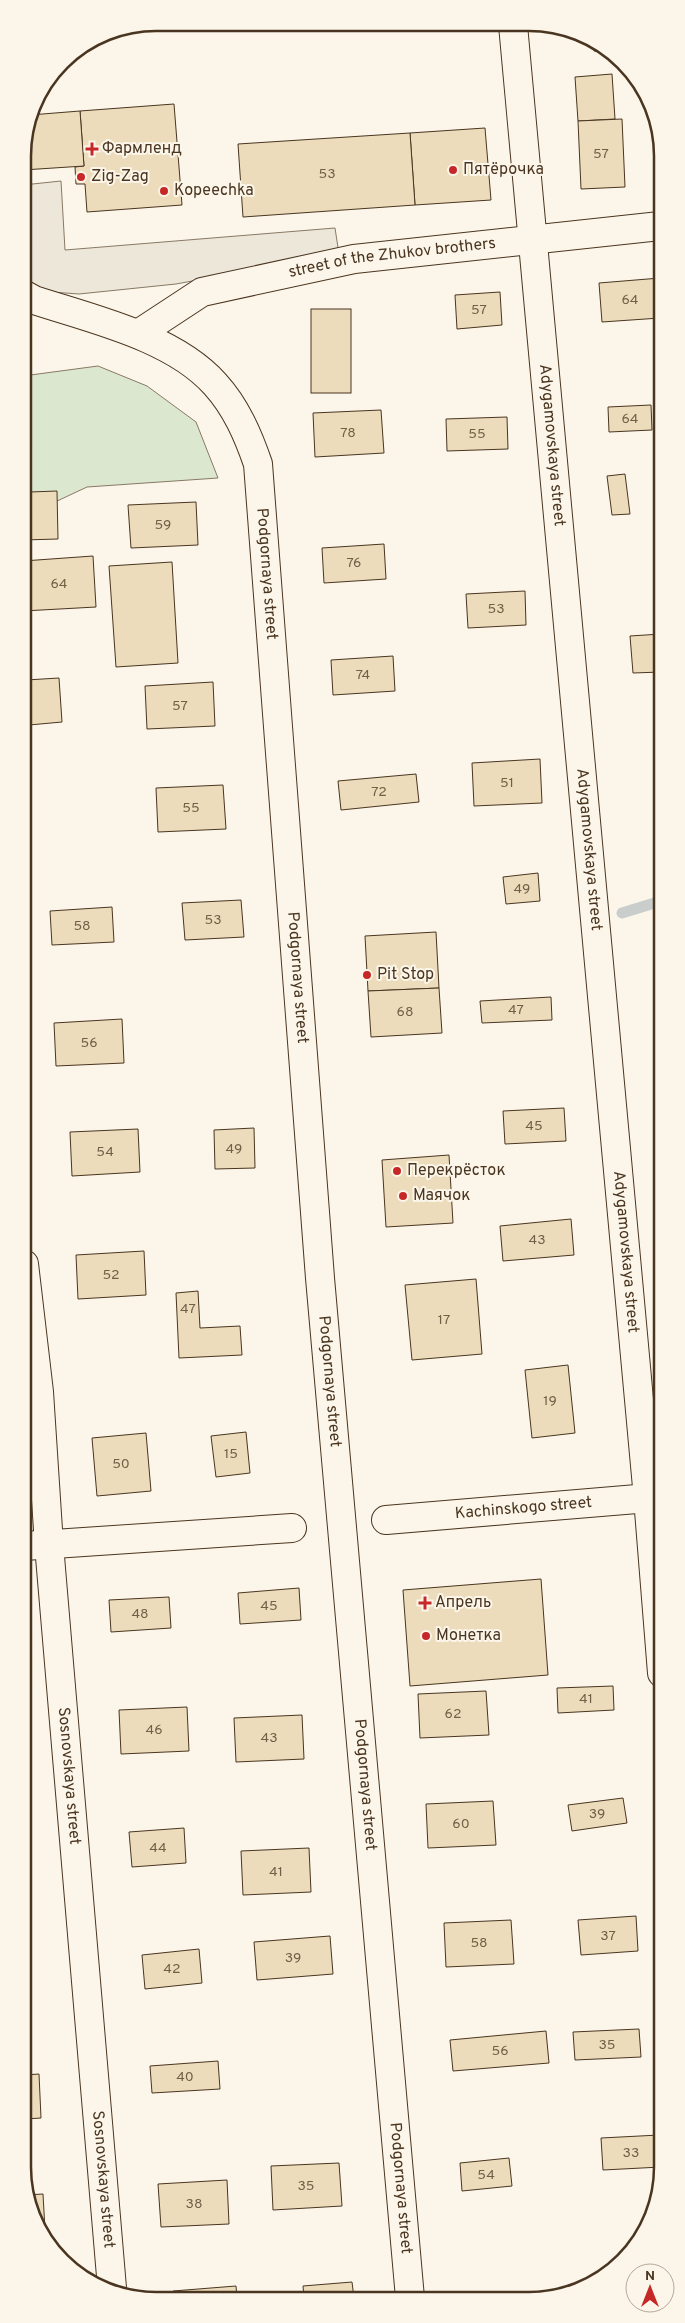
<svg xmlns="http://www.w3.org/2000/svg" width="685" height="2323" font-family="Overpass,sans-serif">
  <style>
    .green { fill: #dce7d0; stroke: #887966 }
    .parking { fill: #ede7d9; stroke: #887966 }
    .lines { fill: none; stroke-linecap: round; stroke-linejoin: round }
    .stream { stroke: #c9cecd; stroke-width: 11 }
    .building { fill: #ecdcbc; stroke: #4a3520 }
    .minor-casing { stroke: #4a3520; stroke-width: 30 }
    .tertiary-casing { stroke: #4a3520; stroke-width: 30 }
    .minor { stroke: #fbf6e9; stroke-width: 28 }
    .tertiary { stroke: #fbf6e9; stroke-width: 28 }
    .poi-dot { fill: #c62828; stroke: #fbf6e9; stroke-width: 2 }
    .labels { text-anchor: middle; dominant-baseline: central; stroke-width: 4; stroke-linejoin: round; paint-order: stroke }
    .number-label { font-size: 14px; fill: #725f47 }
    .poi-label { font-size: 16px; fill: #4a3520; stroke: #fbf6e9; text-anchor: start }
    .street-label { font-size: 16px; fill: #4a3520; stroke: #fbf6e9 }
    .rim { fill: none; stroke: #4a3520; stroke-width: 2.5 }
  </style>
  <rect width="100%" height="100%" fill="#fbf6e9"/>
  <polygon class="green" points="98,366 147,386 196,422 218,478 87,487 23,517 23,376"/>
  <polygon class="parking" points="61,181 65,250 335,228 339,254 176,284 79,294 51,292 23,283 23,185"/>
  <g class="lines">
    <polyline class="stream" points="622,913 661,901"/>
  </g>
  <g class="building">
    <polygon points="156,22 210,23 210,28 127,31 127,28"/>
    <polygon points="594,46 603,51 594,51"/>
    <polygon points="612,74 615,119 578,121 575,77"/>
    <polygon points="174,104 182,205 87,212 85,184 76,184 75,167 84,166 80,111"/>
    <polygon points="80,111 84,166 23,170 23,147 30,115"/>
    <polygon points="622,119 625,187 581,189 578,121"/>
    <polygon points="485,128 491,200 415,205 410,133"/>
    <polygon points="410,133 415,205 243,217 238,144"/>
    <polygon points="660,278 660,318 602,322 599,283"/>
    <polygon points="500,292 502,325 457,329 455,295"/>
    <rect x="311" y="309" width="40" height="84"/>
    <polygon points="651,405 652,430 609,432 608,407"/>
    <polygon points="381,410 384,453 315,457 313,413"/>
    <polygon points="507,417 508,449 447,451 446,419"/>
    <polygon points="625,474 630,514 612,515 607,476"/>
    <polygon points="57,491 58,539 23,540 23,499 30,492"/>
    <polygon points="196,502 198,545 131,548 128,505"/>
    <polygon points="384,544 386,579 324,583 322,548"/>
    <polygon points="93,556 96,607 23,611 23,561"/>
    <polygon points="172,562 178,663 116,667 109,566"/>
    <polygon points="525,591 526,625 468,628 466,594"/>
    <polygon points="661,634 661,672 633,673 630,636"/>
    <polygon points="393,656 395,691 333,695 331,660"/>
    <polygon points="59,678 62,722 29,725 26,680"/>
    <polygon points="213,682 215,726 147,729 145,686"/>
    <polygon points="540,759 542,803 474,806 472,763"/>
    <polygon points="416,774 419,802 341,810 338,781"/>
    <polygon points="223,785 226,829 158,832 156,788"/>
    <polygon points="538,873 540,901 506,904 503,877"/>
    <polygon points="241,900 244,937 185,940 182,903"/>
    <polygon points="112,907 114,942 52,945 50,911"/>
    <polygon points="436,932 439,988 368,991 365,936"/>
    <polygon points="439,988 442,1033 371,1037 368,991"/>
    <polygon points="551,997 552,1020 482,1023 480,1001"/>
    <polygon points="122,1019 124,1063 56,1066 54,1023"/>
    <polygon points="564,1108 566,1141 505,1144 503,1111"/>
    <polygon points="254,1128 255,1168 215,1169 214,1130"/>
    <polygon points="138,1129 140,1172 72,1176 70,1132"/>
    <polygon points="449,1155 453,1223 386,1227 382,1160"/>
    <polygon points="571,1219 574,1255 503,1261 500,1226"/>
    <polygon points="144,1251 146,1295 78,1299 76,1255"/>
    <polygon points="476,1279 482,1354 412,1360 405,1285"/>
    <polygon points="198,1291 200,1328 240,1326 242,1355 179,1358 176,1293"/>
    <polygon points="568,1365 575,1433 532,1438 525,1370"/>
    <polygon points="246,1432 250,1473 216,1477 211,1436"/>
    <polygon points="146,1433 151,1491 97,1496 92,1438"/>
    <polygon points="541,1579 548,1675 410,1686 403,1590"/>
    <polygon points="299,1588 301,1620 240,1624 238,1593"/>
    <polygon points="169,1597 171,1628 111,1632 109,1600"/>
    <polygon points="613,1686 614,1710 558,1713 557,1688"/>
    <polygon points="486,1691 489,1735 420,1738 418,1694"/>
    <polygon points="187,1707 189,1751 121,1754 119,1710"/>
    <polygon points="302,1715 304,1759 236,1762 234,1718"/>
    <polygon points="623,1798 627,1823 572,1831 568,1805"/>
    <polygon points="493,1801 496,1845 428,1848 426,1804"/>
    <polygon points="184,1828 186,1863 132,1867 129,1832"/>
    <polygon points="309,1848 311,1892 243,1895 241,1851"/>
    <polygon points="636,1916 638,1951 581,1955 578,1920"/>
    <polygon points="511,1920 514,1964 446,1967 444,1923"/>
    <polygon points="330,1936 333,1974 257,1980 254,1942"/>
    <polygon points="199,1949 202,1983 145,1989 142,1955"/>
    <polygon points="639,2029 641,2057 575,2060 573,2032"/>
    <polygon points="546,2031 549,2063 453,2071 450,2040"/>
    <polygon points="218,2061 220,2089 152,2093 150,2066"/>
    <polygon points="39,2074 41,2118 25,2119 25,2075"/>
    <polygon points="659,2135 661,2167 603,2170 601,2138"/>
    <polygon points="509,2158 512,2186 462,2191 460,2163"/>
    <polygon points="339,2163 342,2206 273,2210 271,2166"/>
    <polygon points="227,2180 229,2224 161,2227 158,2184"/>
    <polygon points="43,2194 45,2230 26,2195"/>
    <polygon points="352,2282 354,2298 304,2298 303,2286"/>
    <polygon points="236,2286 237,2298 174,2298 173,2291"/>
    <polygon points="543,2292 543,2298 482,2298"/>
  </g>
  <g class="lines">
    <defs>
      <g id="minor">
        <path id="s1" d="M513,25l135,1473 14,175"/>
        <path id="s2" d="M138,334l64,-42 152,-33 306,-33"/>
        <path id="s3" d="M24,1264l15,128 10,153 63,743"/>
        <path id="s4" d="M386,1520l275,-23"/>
        <polyline points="24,1546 292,1528"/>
      </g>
      <g id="tertiary">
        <path id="s5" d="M23,294l11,6c58,19 139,37 181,84 21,23 33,51 43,80l62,814 90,1020"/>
      </g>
    </defs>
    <use href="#minor" class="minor-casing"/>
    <use href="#tertiary" class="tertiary-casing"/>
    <use href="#minor" class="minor"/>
    <use href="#tertiary" class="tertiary"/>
  </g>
  <g class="poi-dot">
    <path d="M89.5 141.5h5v5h5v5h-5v5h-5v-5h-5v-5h5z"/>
    <circle cx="453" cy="170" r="5"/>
    <circle cx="81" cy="177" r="5"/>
    <circle cx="164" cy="191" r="5"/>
    <circle cx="367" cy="975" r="5"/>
    <circle cx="397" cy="1171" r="5"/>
    <circle cx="403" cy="1196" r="5"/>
    <path d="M422.5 1595.5h5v5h5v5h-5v5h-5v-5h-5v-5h5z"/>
    <circle cx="426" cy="1636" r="5"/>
  </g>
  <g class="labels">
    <g class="number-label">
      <text x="601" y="154">57</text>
      <text x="327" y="174">53</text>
      <text x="630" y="300">64</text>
      <text x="479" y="310">57</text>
      <text x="630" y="419">64</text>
      <text x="348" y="433">78</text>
      <text x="477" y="434">55</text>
      <text x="163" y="525">59</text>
      <text x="354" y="563">76</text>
      <text x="59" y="584">64</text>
      <text x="496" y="609">53</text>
      <text x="363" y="675">74</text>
      <text x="180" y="706">57</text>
      <text x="507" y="783">51</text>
      <text x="379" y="792">72</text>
      <text x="191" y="808">55</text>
      <text x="522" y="889">49</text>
      <text x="213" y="920">53</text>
      <text x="82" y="926">58</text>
      <text x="516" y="1010">47</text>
      <text x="405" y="1012">68</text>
      <text x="89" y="1043">56</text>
      <text x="534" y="1126">45</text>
      <text x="234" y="1149">49</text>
      <text x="105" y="1152">54</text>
      <text x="537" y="1240">43</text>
      <text x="111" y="1275">52</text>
      <text x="188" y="1309">47</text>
      <text x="444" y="1320">17</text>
      <text x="550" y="1401">19</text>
      <text x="231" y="1454">15</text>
      <text x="121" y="1464">50</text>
      <text x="269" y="1606">45</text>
      <text x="140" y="1614">48</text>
      <text x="586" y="1699">41</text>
      <text x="453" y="1714">62</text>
      <text x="154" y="1730">46</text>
      <text x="269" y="1738">43</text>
      <text x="597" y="1814">39</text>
      <text x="461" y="1824">60</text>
      <text x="158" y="1848">44</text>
      <text x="276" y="1872">41</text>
      <text x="608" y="1936">37</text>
      <text x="479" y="1943">58</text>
      <text x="293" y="1958">39</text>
      <text x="172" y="1969">42</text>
      <text x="607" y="2045">35</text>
      <text x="500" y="2051">56</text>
      <text x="185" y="2077">40</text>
      <text x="631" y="2153">33</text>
      <text x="486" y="2175">54</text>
      <text x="306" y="2186">35</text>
      <text x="194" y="2204">38</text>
    </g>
    <g class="poi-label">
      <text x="102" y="149">Фармленд</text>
      <text x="463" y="170">Пятёрочка</text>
      <text x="91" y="177">Zig-Zag</text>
      <text x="174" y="191">Kopeechka</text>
      <text x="377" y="975">Pit Stop</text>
      <text x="407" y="1171">Перекрёсток</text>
      <text x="413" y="1196">Маячок</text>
      <text x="435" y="1603">Апрель</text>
      <text x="436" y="1636">Монетка</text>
    </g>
    <g class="street-label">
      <text stroke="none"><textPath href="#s2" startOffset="270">street of the Zhukov brothers</textPath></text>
      <text stroke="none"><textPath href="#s1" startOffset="422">Adygamovskaya street</textPath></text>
      <text stroke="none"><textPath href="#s5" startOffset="416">Podgornaya street</textPath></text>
      <text stroke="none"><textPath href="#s1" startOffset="828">Adygamovskaya street</textPath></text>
      <text stroke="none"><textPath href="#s5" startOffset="821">Podgornaya street</textPath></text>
      <text stroke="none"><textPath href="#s1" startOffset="1232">Adygamovskaya street</textPath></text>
      <text stroke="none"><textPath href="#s5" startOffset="1226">Podgornaya street</textPath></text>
      <text stroke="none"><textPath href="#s4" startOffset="138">Kachinskogo street</textPath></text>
      <text stroke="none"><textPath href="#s3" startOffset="514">Sosnovskaya street</textPath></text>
      <text stroke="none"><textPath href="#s5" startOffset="1631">Podgornaya street</textPath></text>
      <text stroke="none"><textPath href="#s3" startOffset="919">Sosnovskaya street</textPath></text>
      <text stroke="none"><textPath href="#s5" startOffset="2036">Podgornaya street</textPath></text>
    </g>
  </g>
  <path d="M0 0H685V2323H0ZM156 31H529A125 125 0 0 1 654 156V2167A125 125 0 0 1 529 2292H156A125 125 0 0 1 31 2167V156A125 125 0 0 1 156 31Z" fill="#fbf6e9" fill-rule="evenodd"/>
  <path class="rim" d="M156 31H529A125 125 0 0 1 654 156V2167A125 125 0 0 1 529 2292H156A125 125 0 0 1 31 2167V156A125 125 0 0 1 156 31Z"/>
  <g transform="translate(650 2288)"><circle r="24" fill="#fbf6e9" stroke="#b4a999"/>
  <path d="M0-4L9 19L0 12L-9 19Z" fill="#c62828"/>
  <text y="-8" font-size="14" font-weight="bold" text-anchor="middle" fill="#4a3520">N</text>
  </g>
</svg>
